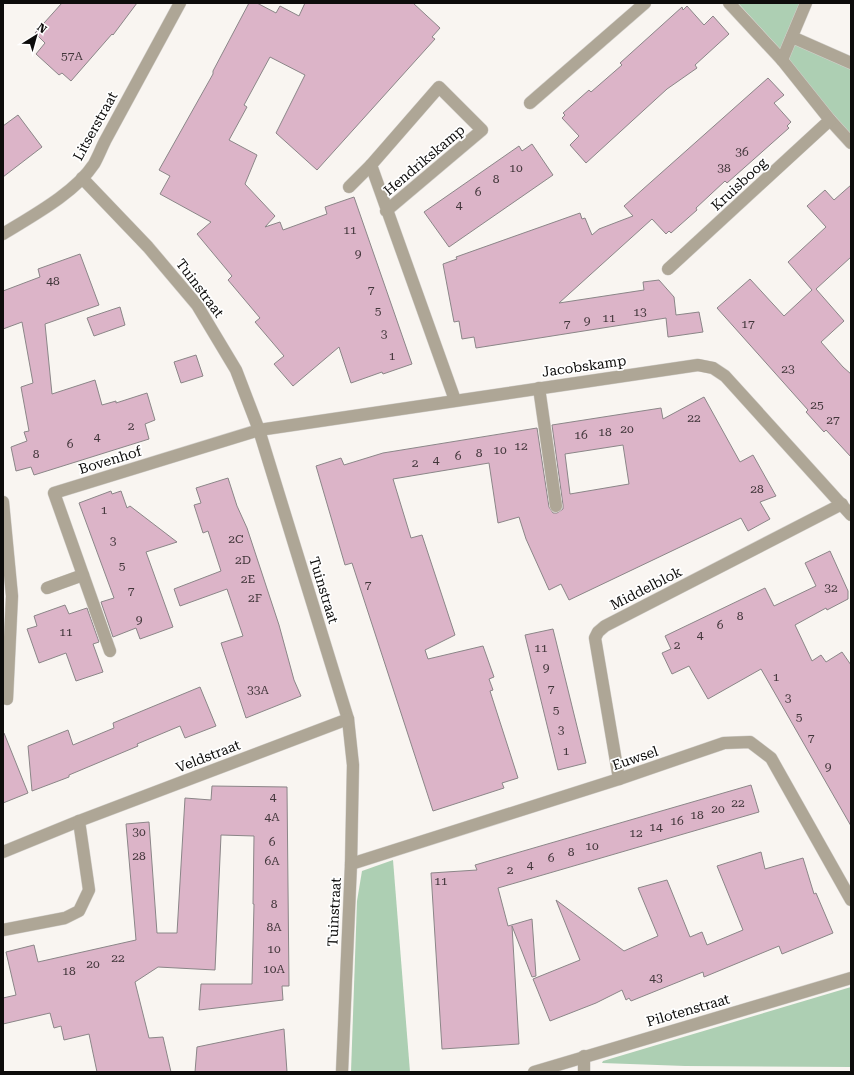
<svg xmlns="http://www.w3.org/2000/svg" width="854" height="1075" font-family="'Roboto Serif',serif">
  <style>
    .green { fill: #adcfb3 }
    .building { fill: #dcb4c8; stroke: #8b8688; fill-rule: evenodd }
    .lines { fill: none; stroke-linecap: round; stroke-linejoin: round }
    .minor-casing { stroke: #d3d0cc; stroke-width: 13 }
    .minor { stroke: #aea696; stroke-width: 12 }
    .labels { text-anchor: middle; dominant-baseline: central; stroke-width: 3.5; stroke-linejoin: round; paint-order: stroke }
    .number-label { font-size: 12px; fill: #41363a }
    .street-label { font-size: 14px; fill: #0d0c0b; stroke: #fff }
  </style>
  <rect width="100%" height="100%" fill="#f9f5f1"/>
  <g class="green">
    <polygon points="738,3 801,3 781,50"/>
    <polygon points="793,42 851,68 851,137 786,59"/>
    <polygon points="393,860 410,1072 351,1072 357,901 362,871"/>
    <polygon points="851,987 851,1067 685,1066 602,1063 603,1061"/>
  </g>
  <g class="building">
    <polygon points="62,3 137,3 113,35 112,34 71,81 62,73 59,75 36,54 45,43 35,33"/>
    <polygon points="249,3 257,3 276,13 280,6 299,16 305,3 413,3 440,28 432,37 435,39 317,170 276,133 305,75 270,57 244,105 247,107 229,140 257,155 245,184 275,216 265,227 280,222 283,230 327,214 325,207 354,197 412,364 383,374 382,372 351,383 339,347 293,386 274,364 284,356 255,322 260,318 228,280 232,276 197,234 211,222 160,194 170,176 159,170 213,74 213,71"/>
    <polygon points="687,6 704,25 713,16 729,34 695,65 697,68 667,89 586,163 570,145 579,136 562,118 565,115 563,113 589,90 591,92 622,65 620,63 682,7 683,10"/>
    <polygon points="768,78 784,95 774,103 791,122 787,126 789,128 727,183 725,181 696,208 697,210 671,233 669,231 666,234 652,219 559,303 644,290 643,282 659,280 674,297 676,315 699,312 703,332 668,337 666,318 476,348 474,337 462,339 459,321 454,322 443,264 457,259 456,257 580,213 582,219 585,218 592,235 599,229 633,216 624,206"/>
    <polygon points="18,115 42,147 3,177 3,126"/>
    <polygon points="532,144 553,175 449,247 424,212 519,146 522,151"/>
    <polygon points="851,185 851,257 816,289 844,321 821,342 843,367 851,374 851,457 826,430 824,432 806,412 808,410 717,308 750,279 784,316 812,290 788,262 826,227 807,206 825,190 834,200"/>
    <polygon points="80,254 99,305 45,324 52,394 95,380 102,405 116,401 116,403 147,393 155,420 145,424 149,439 34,475 31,467 16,471 11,447 27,441 24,432 29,431 21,387 33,383 22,322 3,329 3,291 40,277 38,269"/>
    <polygon points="120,307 125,325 94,336 87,318"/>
    <polygon points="196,355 203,376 181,383 174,362"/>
    <path d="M704,397l36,65 13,-7 23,41 -16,6 10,17 -22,12 -7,-13 -172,82 -8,-16 -12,6 -23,-51 -7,-22 -21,6 -9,-60 -96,16 18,59 11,-3 33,100 -30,15 3,9 55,-13 11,31 -5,2 4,11 -3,1 28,87 -16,5 2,5 -71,23 -81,-248 -7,2 -29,-99 25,-8 3,7 39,-12 154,-25 12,79 4,6h4l6,-4v-4l-11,-80 109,-17 2,11zM623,445l6,39 -59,10 -5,-40z"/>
    <polygon points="228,478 237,506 247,528 279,625 294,680 301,696 246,718 221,643 243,636 227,589 180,606 174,589 221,571 208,531 203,533 194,505 201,503 196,488"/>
    <polygon points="111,491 112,494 121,491 127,508 130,506 177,542 146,552 173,627 140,639 136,628 113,637 101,602 114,598 79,503"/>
    <polygon points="830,551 848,591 848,599 827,610 826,608 795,625 812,661 821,655 826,662 842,652 851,665 851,826 761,669 708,699 689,666 672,674 662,653 671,649 665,636 765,588 774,606 816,586 805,563"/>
    <polygon points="65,605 69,614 87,608 99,642 93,644 103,672 76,681 66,653 39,663 27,629 37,626 34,616"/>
    <polygon points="553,629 586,763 558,770 525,635"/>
    <polygon points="200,687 216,726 185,738 180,726 137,744 138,746 69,775 69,777 32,791 28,746 68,730 73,745 114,728 113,723"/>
    <polygon points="3,733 4,733 28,793 3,803"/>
    <polygon points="751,785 759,812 498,888 508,926 532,919 536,976 532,977 512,926 519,1044 442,1049 431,873 477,870 475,865"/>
    <polygon points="212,786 287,787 289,986 282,986 283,1000 199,1010 201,984 252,984 254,904 253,904 254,836 221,835 215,970 158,967 135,982 149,1038 163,1037 171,1072 97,1072 89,1034 64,1040 61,1026 54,1028 50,1013 3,1024 3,998 16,995 6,952 34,945 38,962 136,940 126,824 149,822 157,933 177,933 185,798 211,800"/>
    <polygon points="761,852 765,869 803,858 814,894 816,893 833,933 782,954 779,946 704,977 703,972 631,1001 629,998 626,1000 622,990 596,1003 550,1021 533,979 580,960 556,900 624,951 658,936 638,888 667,880 690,937 702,932 707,945 743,930 717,866"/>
    <polygon points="284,1029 287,1072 195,1072 197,1047"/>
  </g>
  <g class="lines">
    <defs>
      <g id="minor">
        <polyline points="729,3 782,60 830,120 851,143"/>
        <polyline points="792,37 851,63"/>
        <polyline points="782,60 806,3"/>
        <polyline points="530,103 645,3"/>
        <polyline points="82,178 148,247 197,305 236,370 259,430 348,719 353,765 351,864 342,1072"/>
        <polyline points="349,187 371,165"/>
        <polyline points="386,211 482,130 439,87 371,165 455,400"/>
        <path d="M3,234c29,-18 72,-41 91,-70 4,-7 7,-15 11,-23l75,-138"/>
        <polyline points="668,269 830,120"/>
        <polyline points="539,388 556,506"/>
        <polyline points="3,502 12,596 7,699"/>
        <polyline points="47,588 83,575"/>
        <polyline points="110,651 54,493 259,430 698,365 713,368 725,376 851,515"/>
        <polyline points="619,779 595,638 598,632 605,626 842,504"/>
        <polyline points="3,852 79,821 348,719"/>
        <polyline points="351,864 619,779 724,743 750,742 771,758 851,900"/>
        <polyline points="3,930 65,918 79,911 89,890 79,821"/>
        <polyline points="534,1072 851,978"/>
        <polyline points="584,1072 584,1056"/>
      </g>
    </defs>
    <use href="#minor" class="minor-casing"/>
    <use href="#minor" class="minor"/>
  </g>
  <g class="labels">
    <g class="number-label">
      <text x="72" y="56">57A</text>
      <text x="742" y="152">36</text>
      <text x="516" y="168">10</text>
      <text x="724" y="168">38</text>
      <text x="496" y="179">8</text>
      <text x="478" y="192">6</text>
      <text x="459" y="205">4</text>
      <text x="350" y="230">11</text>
      <text x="358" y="254">9</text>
      <text x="53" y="281">48</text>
      <text x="371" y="290">7</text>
      <text x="378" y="311">5</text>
      <text x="640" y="312">13</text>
      <text x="609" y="318">11</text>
      <text x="587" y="321">9</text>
      <text x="567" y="324">7</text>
      <text x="748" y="324">17</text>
      <text x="384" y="334">3</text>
      <text x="392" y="356">1</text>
      <text x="788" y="369">23</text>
      <text x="817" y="405">25</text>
      <text x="694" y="418">22</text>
      <text x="833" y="420">27</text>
      <text x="131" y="426">2</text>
      <text x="627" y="429">20</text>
      <text x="605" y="432">18</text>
      <text x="581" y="435">16</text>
      <text x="97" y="437">4</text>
      <text x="70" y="444">6</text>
      <text x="521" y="446">12</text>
      <text x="500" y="450">10</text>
      <text x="479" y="453">8</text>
      <text x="36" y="454">8</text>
      <text x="458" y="456">6</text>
      <text x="436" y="460">4</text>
      <text x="415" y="463">2</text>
      <text x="757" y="489">28</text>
      <text x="104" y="510">1</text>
      <text x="236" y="539">2C</text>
      <text x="113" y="541">3</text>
      <text x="243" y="560">2D</text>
      <text x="122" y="566">5</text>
      <text x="248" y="579">2E</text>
      <text x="368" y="585">7</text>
      <text x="831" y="588">32</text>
      <text x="131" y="591">7</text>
      <text x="255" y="598">2F</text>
      <text x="740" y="616">8</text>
      <text x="139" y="620">9</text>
      <text x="720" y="625">6</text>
      <text x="66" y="632">11</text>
      <text x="700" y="635">4</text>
      <text x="677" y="645">2</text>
      <text x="541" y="648">11</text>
      <text x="546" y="668">9</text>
      <text x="776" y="677">1</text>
      <text x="551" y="689">7</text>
      <text x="258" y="690">33A</text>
      <text x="788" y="698">3</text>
      <text x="556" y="710">5</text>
      <text x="799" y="717">5</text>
      <text x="561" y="730">3</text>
      <text x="811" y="738">7</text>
      <text x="566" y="751">1</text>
      <text x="828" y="767">9</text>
      <text x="273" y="797">4</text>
      <text x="738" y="803">22</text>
      <text x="718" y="809">20</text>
      <text x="697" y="815">18</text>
      <text x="272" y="817">4A</text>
      <text x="677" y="821">16</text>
      <text x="656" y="827">14</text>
      <text x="139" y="832">30</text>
      <text x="636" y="833">12</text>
      <text x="272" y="842">6</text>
      <text x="592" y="846">10</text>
      <text x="571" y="852">8</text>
      <text x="139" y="856">28</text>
      <text x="551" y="858">6</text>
      <text x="272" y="861">6A</text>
      <text x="530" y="865">4</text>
      <text x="510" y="870">2</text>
      <text x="441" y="881">11</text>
      <text x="274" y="904">8</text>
      <text x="274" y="927">8A</text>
      <text x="274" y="949">10</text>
      <text x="118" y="958">22</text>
      <text x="93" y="964">20</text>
      <text x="274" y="969">10A</text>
      <text x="69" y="971">18</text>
      <text x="656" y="978">43</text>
    </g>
    <g class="street-label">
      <text transform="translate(95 126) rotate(-61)">Litserstraat</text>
      <text transform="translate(424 160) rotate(-40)">Hendrikskamp</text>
      <text transform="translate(739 184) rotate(-43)">Kruisboog</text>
      <text transform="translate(200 288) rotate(53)">Tuinstraat</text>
      <text transform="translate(584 366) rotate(-8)">Jacobskamp</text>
      <text transform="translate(110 460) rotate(-17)">Bovenhof</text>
      <text transform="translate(646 588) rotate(-27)">Middelblok</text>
      <text transform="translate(324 590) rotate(73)">Tuinstraat</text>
      <text transform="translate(208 756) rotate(-21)">Veldstraat</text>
      <text transform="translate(635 758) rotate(-19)">Euwsel</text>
      <text transform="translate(334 912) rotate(-87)">Tuinstraat</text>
      <text transform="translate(688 1010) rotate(-16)">Pilotenstraat</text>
    </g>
  </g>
  <rect width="854" height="1075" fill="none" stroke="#0d0c0b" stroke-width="8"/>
  <g transform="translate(36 36) rotate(37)" stroke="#ffffff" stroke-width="3" paint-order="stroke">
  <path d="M0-3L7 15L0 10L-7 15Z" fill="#0d0c0b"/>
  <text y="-6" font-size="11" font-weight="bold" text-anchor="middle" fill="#0d0c0b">N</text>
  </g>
</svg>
